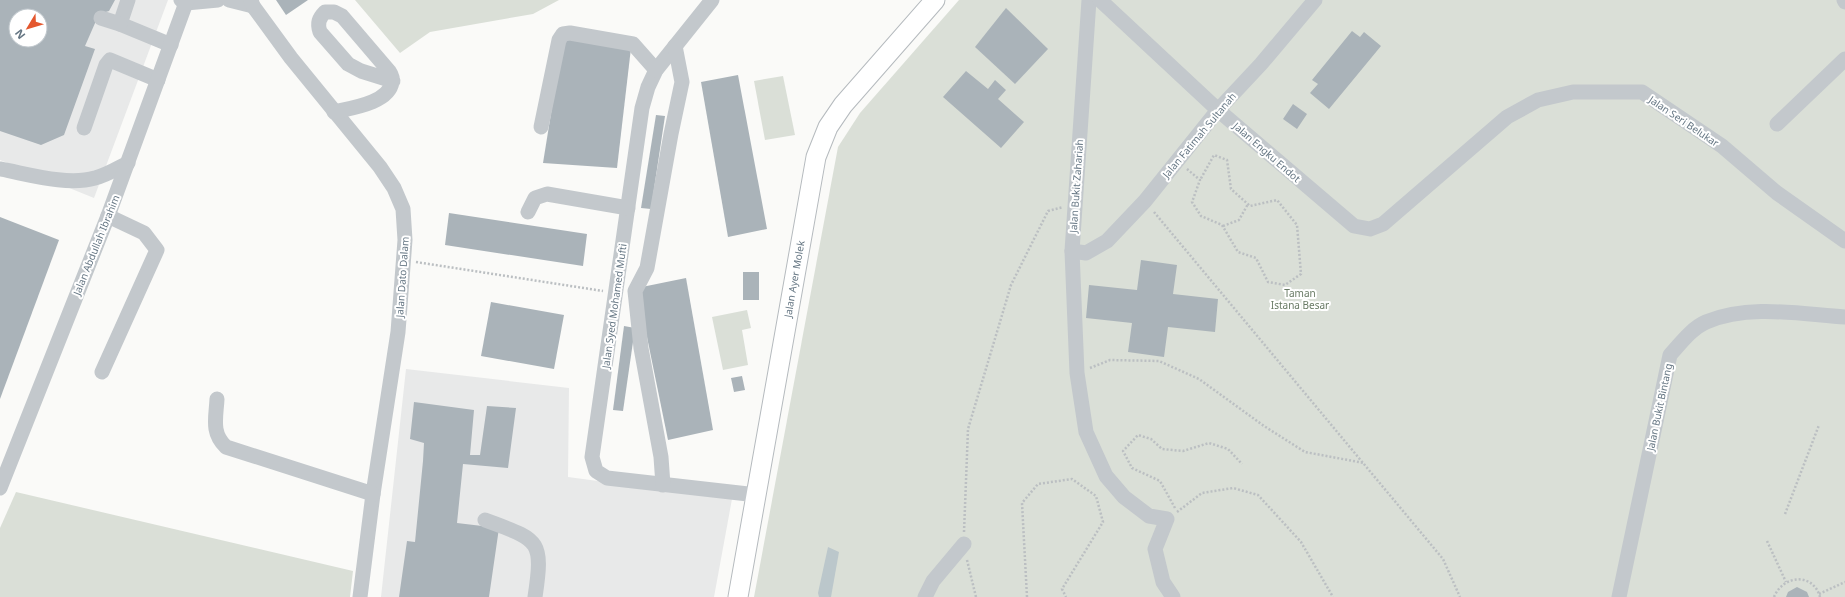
<svg xmlns="http://www.w3.org/2000/svg" width="1845" height="597" font-family="'Noto Sans',sans-serif">
  <style>
    .built { fill: #e8e9e9; fill-rule: evenodd }
    .green { fill: #dadfd7 }
    .water { fill: #bbc7cb }
    .building { fill: #aab3b9; fill-rule: evenodd }
    .lines { fill: none; stroke-linecap: round; stroke-linejoin: round }
    .major-casing { stroke: #b5babe; stroke-width: 21 }
    .path { stroke: #bbbfc2; stroke-width: 2.5; stroke-dasharray: 2 2; stroke-linecap: butt }
    .minor { stroke: #c3c8cc; stroke-width: 15 }
    .major { stroke: #fff; stroke-width: 19 }
    .labels { text-anchor: middle; dominant-baseline: central; stroke-width: 4; stroke-linejoin: round; paint-order: stroke }
    .street-label { font-size: 10px; fill: #657683; stroke: #fff }
    .park-label { font-size: 10px; fill: #687a64; stroke: #fff }
  </style>
  <rect width="100%" height="100%" fill="#fafaf8"/>
  <g class="built">
    <path d="M0,0h168l-74,198 -94,-38zM16,16h24v24h-24z"/>
    <polygon points="406,369 569,388 568,477 732,499 714,597 381,597"/>
  </g>
  <g class="green">
    <polygon points="355,0 559,0 533,14 430,32 400,53"/>
    <polygon points="959,0 1845,0 1845,597 754,597 838,147 860,113"/>
    <polygon points="783,76 795,135 765,140 754,81"/>
    <polygon points="747,310 751,328 742,330 748,365 723,370 712,317"/>
    <polygon points="16,492 353,571 350,597 0,597 0,528"/>
  </g>
  <polygon class="water" points="828,547 839,552 831,597 819,597 818,593"/>
  <g class="building">
    <path d="M0,0h115l-6,11 -10,3 -14,32 10,3 -31,86 -23,10 -41,-14zM16,16h24v24h-24z"/>
    <polygon points="276,0 308,0 286,15"/>
    <polygon points="1006,8 1048,49 1015,84 975,47"/>
    <polygon points="1352,31 1360,37 1364,32 1381,46 1329,109 1310,93 1318,84 1312,80"/>
    <polygon points="563,39 631,48 617,168 543,163"/>
    <polygon points="966,71 988,89 995,80 1006,90 998,99 1024,122 1001,148 943,97"/>
    <polygon points="738,75 767,229 728,237 701,82"/>
    <polygon points="1293,104 1307,114 1297,129 1283,119"/>
    <polygon points="656,115 665,116 651,209 641,208"/>
    <polygon points="449,213 587,234 583,266 445,245"/>
    <polygon points="0,217 59,240 0,399"/>
    <polygon points="1141,260 1177,265 1173,294 1218,299 1215,332 1168,327 1164,357 1128,352 1132,323 1086,318 1089,285 1137,290"/>
    <rect x="743" y="272" width="16" height="28"/>
    <polygon points="686,278 713,430 668,440 637,288"/>
    <polygon points="491,302 564,315 554,369 481,356"/>
    <polygon points="624,326 635,328 623,411 613,410"/>
    <polygon points="742,376 745,390 734,392 731,378"/>
    <polygon points="414,402 474,410 470,455 480,455 487,406 516,408 508,468 463,464 457,523 499,528 489,597 399,597 407,541 415,542 423,461 424,443 410,439"/>
    <polygon points="1797,587 1807,592 1809,597 1786,597 1788,592"/>
  </g>
  <g class="lines">
    <defs>
      <polyline id="major" points="738,597 816,157 828,127 843,105 935,0"/>
    </defs>
    <use href="#major" class="major-casing"/>
    <g class="path">
      <polyline points="1187,169 1200,180 1192,202 1201,216 1222,225 1238,252 1256,258 1268,282 1285,285 1301,274 1297,225 1277,200 1250,206 1231,189 1227,160 1214,155 1200,180"/>
      <polyline points="1154,212 1443,559 1460,597"/>
      <polyline points="1223,226 1239,220 1248,204"/>
      <polyline points="416,262 603,291"/>
      <polyline points="1090,368 1110,360 1159,361 1199,379 1264,426 1305,452 1364,463"/>
      <polyline points="1175,508 1160,481 1132,468 1123,451 1138,435 1151,439 1162,449 1183,451 1209,443 1228,449 1242,464"/>
      <polyline points="1177,512 1202,493 1233,488 1258,495 1301,542 1333,597"/>
      <polyline points="1785,514 1819,425"/>
      <polyline points="964,532 968,429 1011,285 1048,211 1063,207"/>
      <polyline points="1767,541 1786,582"/>
      <polyline points="967,560 976,597"/>
      <polyline points="1819,594 1845,582"/>
      <polyline points="1027,597 1022,503 1038,484 1072,479 1096,496 1103,522 1062,589 1066,597"/>
      <path d="M1774,597c9,-22 39,-25 46,0"/>
    </g>
    <g class="minor">
      <polyline points="128,0 120,24 171,45"/>
      <polyline points="181,0 186,3 218,0"/>
      <polyline points="229,0 253,6"/>
      <polyline points="251,0 253,6 291,58 380,167 394,188 403,209 405,240 398,332 373,494 360,597"/>
      <polyline points="712,0 656,70 648,87 642,108 592,457 596,471 607,478 757,495"/>
      <polyline points="1089,0 1072,251 1077,373 1086,432 1106,476 1124,497 1149,516 1167,519 1155,549 1163,582 1173,597"/>
      <polyline points="1100,0 1218,110 1354,226 1370,229 1383,224 1507,117 1538,100 1573,92 1642,92 1722,146 1777,193 1845,241"/>
      <polyline points="1844,0 1845,2"/>
      <polyline points="101,18 120,24"/>
      <path d="M334,112c17,-4 55,-9 58,-30 1,-3 -1,-8 -3,-11l-47,-55 -8,-4h-9c-6,6 -8,11 -5,20l28,32 13,7 32,10"/>
      <polyline points="1777,124 1845,59"/>
      <polyline points="541,127 559,40 563,34 570,33 633,44 656,70"/>
      <polyline points="84,128 106,65 110,60 158,80"/>
      <path d="M0,169c28,5 67,17 95,9 12,-3 23,-10 33,-15"/>
      <polyline points="528,212 535,198 547,194 628,208"/>
      <polyline points="1072,251 1086,253 1107,241 1145,201 1218,110 1261,64 1315,0"/>
      <polyline points="102,372 157,250 144,233 108,216"/>
      <path d="M217,399c-1,19 -6,34 9,48l147,47"/>
      <polyline points="663,485 661,457 641,348 635,291 647,268 671,134 682,82 675,46"/>
      <polyline points="0,488 108,216 187,0"/>
      <path d="M485,520c53,20 59,18 50,77"/>
      <polyline points="925,597 933,581 964,544"/>
      <path d="M1619,597l51,-242c10,-11 22,-27 36,-33 43,-18 94,-8 139,-5"/>
    </g>
    <use href="#major" class="major"/>
  </g>
  <g class="labels">
    <g class="street-label">
      <text transform="translate(1684 121) rotate(34)">Jalan Seri Belukar</text>
      <text transform="translate(1199 135) rotate(-50)">Jalan Fatimah Sultanah</text>
      <text transform="translate(1267 152) rotate(41)">Jalan Engku Endot</text>
      <text transform="translate(1076 186) rotate(-86)">Jalan Bukit Zahariah</text>
      <text transform="translate(96 245) rotate(-68)">Jalan Abdullah Ibrahim</text>
      <text transform="translate(402 277) rotate(-86)">Jalan Dato Dalam</text>
      <text transform="translate(794 279) rotate(-80)">Jalan Ayer Molek</text>
      <text transform="translate(614 306) rotate(-82)">Jalan Syed Mohamed Mufti</text>
      <text transform="translate(1659 407) rotate(-78)">Jalan Bukit Bintang</text>
    </g>
    <g class="park-label">
      <text x="1300" y="293">Taman<tspan x="1300" dy="12">Istana Besar</tspan></text>
    </g>
  </g>
  <g transform="translate(28 28) rotate(232)"><circle r="19" fill="#ffffff" stroke="#c1c8cd"/>
  <path d="M0-3L7 15L0 10L-7 15Z" fill="#e4572e"/>
  <text y="-6" font-size="11" font-weight="bold" text-anchor="middle" fill="#657683">N</text>
  </g>
</svg>
